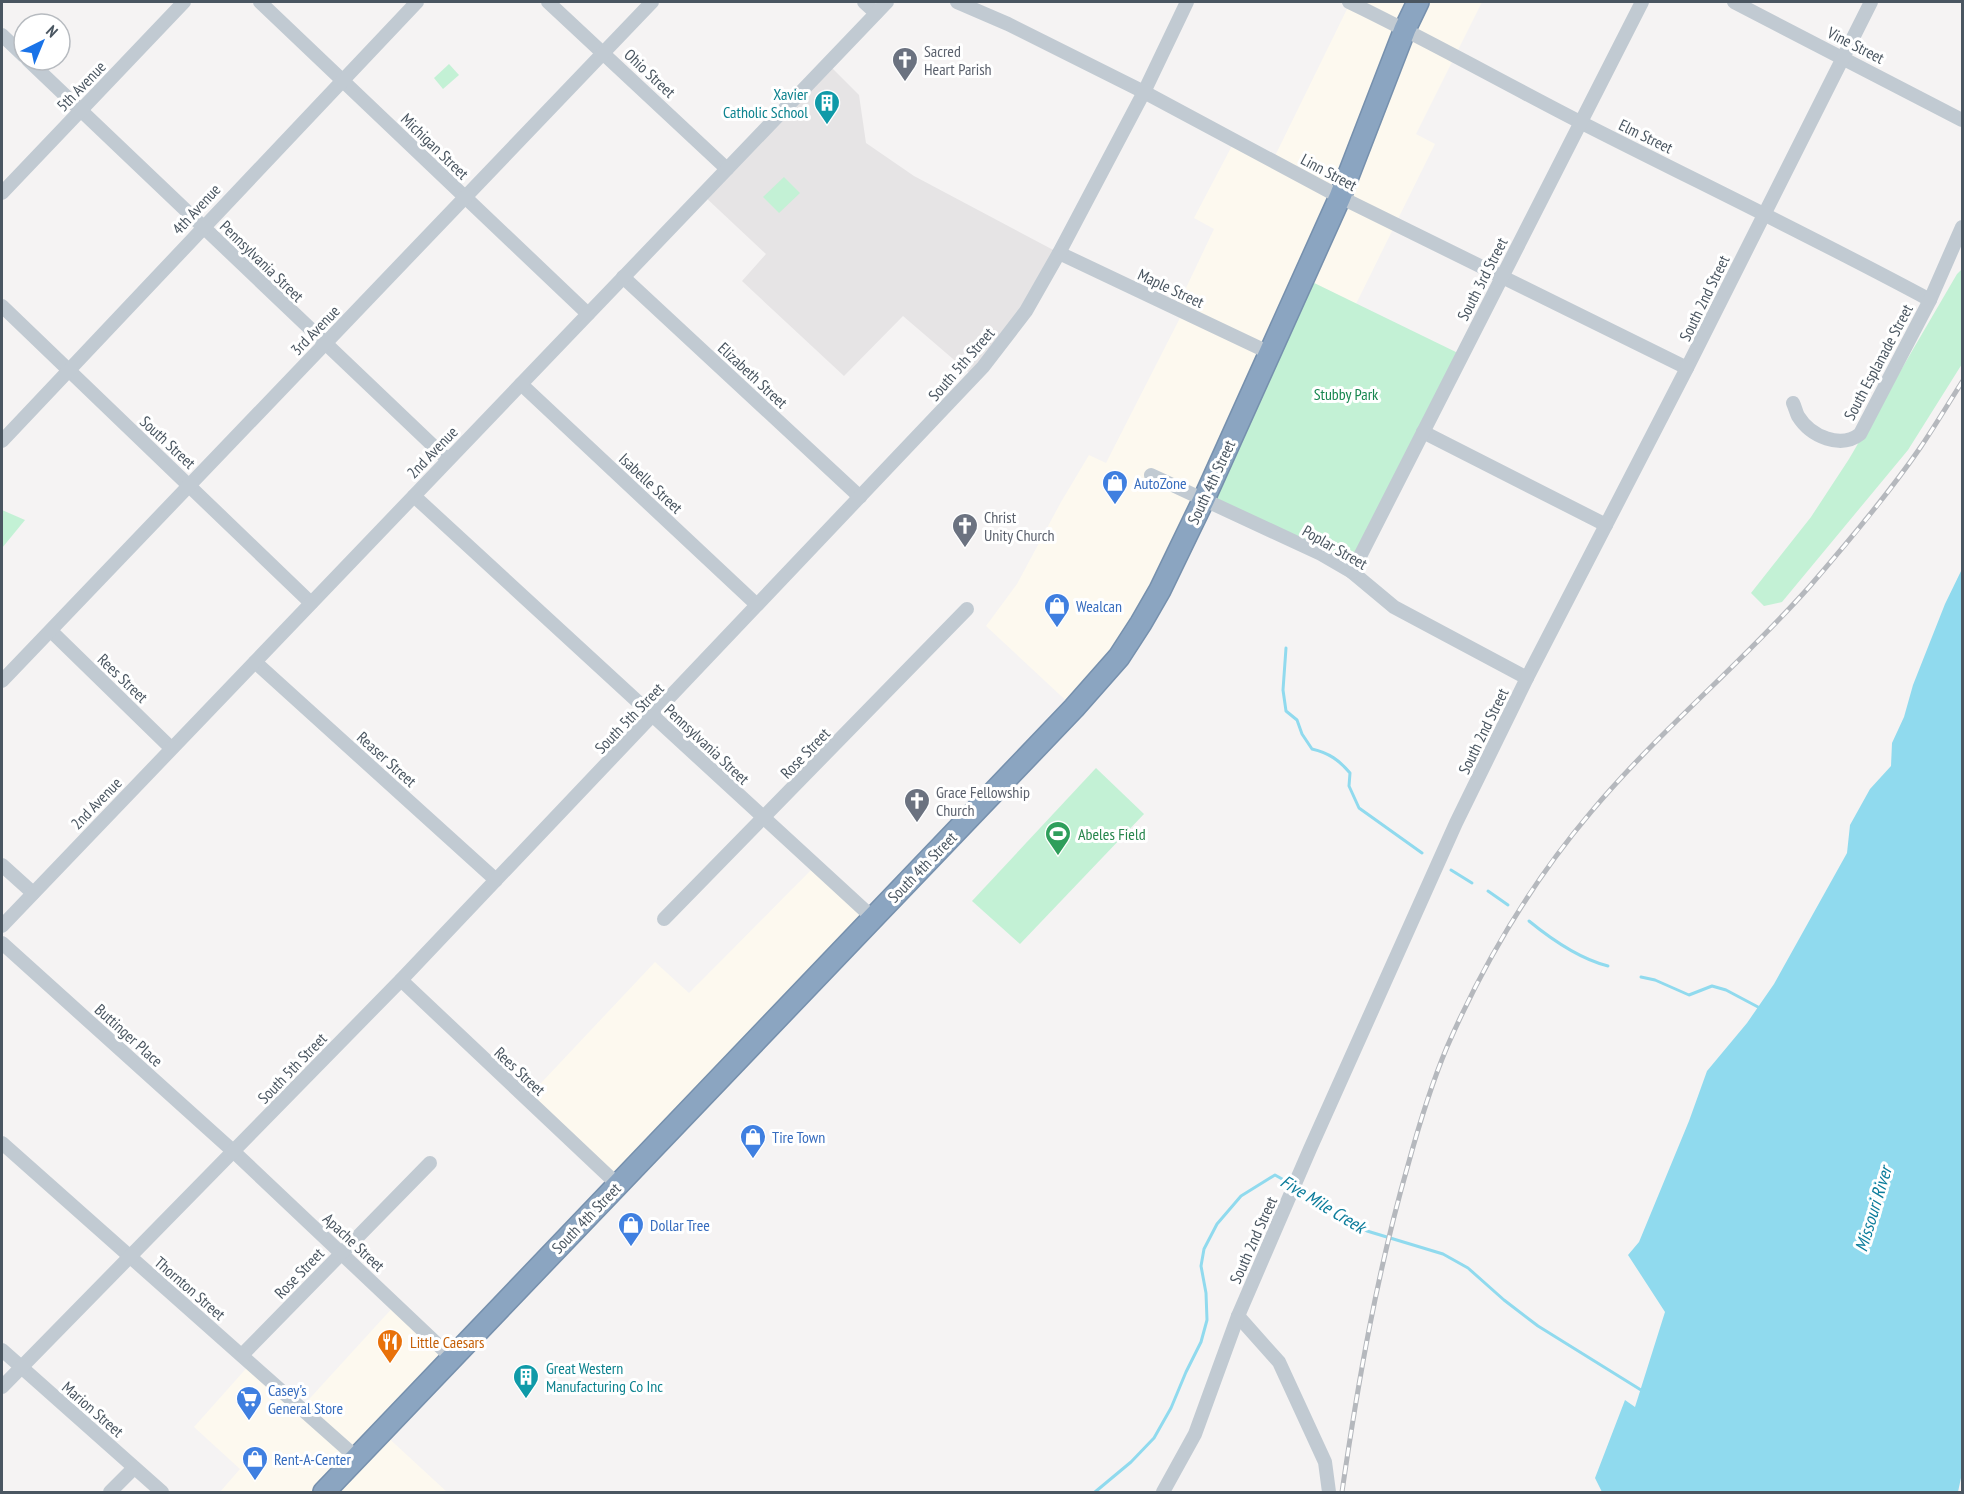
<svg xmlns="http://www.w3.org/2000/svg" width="1964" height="1494" font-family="'PT Sans Narrow',sans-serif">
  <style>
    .commercial { fill: #fdf9ef }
    .education { fill: #e6e4e5 }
    .green { fill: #c3f1d5 }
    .water { fill: #90daee }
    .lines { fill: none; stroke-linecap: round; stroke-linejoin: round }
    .stream { stroke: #90daee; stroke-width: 3 }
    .highway-casing { stroke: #7690ad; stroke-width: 24 }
    .minor { stroke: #c1cad2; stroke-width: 14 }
    .highway { stroke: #8ba5c1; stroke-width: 21 }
    .rail-casing { stroke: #b5b8bd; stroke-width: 5 }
    .rail { stroke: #fff; stroke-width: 3; stroke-dasharray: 9; stroke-linecap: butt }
    .labels { text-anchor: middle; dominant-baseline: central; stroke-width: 6; stroke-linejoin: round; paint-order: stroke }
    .street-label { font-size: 16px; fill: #4a5661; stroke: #fff }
    .worship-label { font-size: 16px; fill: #5b616d; stroke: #fff; text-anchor: start }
    .culture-label { font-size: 16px; fill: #0d838f; stroke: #fff; text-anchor: end }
    .park-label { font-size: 16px; fill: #17864f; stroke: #fff }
    .shop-label { font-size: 16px; fill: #366cbe; stroke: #fff; text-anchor: start }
    .leisure-label { font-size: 16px; fill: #27864d; stroke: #fff; text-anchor: start }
    .food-label { font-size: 16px; fill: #c56008; stroke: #fff; text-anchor: start }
    .water-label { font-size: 18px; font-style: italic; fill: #0c7c9b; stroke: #fff }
  </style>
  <rect width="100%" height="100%" fill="#f5f3f3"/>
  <g class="commercial">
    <polygon points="1349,2 1482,2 1416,134 1435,144 1356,304 1304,278 1164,581 1074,708 986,626 1017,584 1061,502 1089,455 1106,463 1183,312 1176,309 1214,229 1194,218 1235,140 1273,160 1350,3"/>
    <polygon points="816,865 873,918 618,1185 526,1099 655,962 689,993"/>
    <polygon points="396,1304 452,1358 382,1432 447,1492 220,1492 240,1469 194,1427 251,1363 301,1408"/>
  </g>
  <polygon class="education" points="828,64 859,95 866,143 914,176 1059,253 974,377 903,316 844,376 742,281 766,254 703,195"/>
  <g class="green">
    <polygon points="449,64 459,75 443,89 434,78"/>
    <polygon points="784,177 800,193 779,213 763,197"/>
    <polygon points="1962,269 1962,364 1908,450 1782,602 1764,606 1751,593 1811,517 1849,459 1957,274"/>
    <polygon points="1304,278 1462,355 1352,572 1204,499"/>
    <polygon points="2,510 25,520 2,548"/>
    <polygon points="1096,768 1144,814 1020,944 972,901"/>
  </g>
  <polygon class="water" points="1962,569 1962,1473 1958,1492 1602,1492 1595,1478 1625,1400 1635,1407 1665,1312 1628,1255 1639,1242 1689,1121 1707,1071 1747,1023 1774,984 1847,853 1850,825 1870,789 1891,766 1892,743 1904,717 1913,685 1945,604"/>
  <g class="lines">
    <g class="stream">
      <path d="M1286,648l-3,42 3,21 11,9 5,14 10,15c17,4 27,11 38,24l-1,13 10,22 63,45"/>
      <polyline points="1451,870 1472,883"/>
      <polyline points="1488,891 1508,905"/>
      <path d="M1529,921c22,18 51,38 79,45"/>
      <polyline points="1641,977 1655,980 1689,995 1712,986 1726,990 1758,1007"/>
      <polyline points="1297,1188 1367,1231 1443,1254 1468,1268 1504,1300 1538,1326 1641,1390"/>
      <polyline points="1095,1492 1131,1462 1154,1438 1171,1408 1186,1372 1201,1342 1207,1320 1206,1293 1201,1266 1204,1249 1217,1224 1241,1196 1275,1175 1291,1184"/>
    </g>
    <defs>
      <polyline id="highway" points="324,1492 1074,708 1119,657 1141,623 1160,590 1204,499 1340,197 1405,29 1418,2"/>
    </defs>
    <use href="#highway" class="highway-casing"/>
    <g class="minor">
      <polyline points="260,2 588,314"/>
      <polyline points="548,2 727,169"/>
      <polyline points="864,2 876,13"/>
      <polyline points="957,2 1008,24 1144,92 1340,197 1687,368"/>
      <path d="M1349,2c79,38 155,81 233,121 116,59 233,115 348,177"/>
      <polyline points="1734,2 1962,120"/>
      <polyline points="2,35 24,56"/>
      <polyline points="28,60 447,459"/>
      <polyline points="2,193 184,2"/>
      <polyline points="1059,253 1270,353"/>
      <polyline points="623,277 860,497"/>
      <polyline points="2,306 311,603"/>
      <polyline points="521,384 757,605"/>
      <path d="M1793,403c2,4 3,9 5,13 13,21 43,33 62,18l70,-134 32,-73"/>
      <polyline points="1423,432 1606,525"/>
      <polyline points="2,441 417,2"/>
      <polyline points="1151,475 1321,554 1352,572 1394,607 1527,678"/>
      <polyline points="414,496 873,918"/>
      <polyline points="1352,572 1642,2"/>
      <polyline points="51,631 171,748"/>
      <polyline points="255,662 496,880"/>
      <polyline points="2,681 652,2"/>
      <polyline points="2,865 33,893"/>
      <polyline points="664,919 967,609"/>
      <polyline points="2,926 887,2"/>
      <polyline points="2,943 233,1151 452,1358"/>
      <polyline points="401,980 618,1185"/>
      <polyline points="2,1143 357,1458"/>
      <polyline points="1238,1316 1279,1362 1325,1462 1329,1492"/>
      <polyline points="2,1350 162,1492"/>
      <polyline points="242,1355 430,1163"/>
      <polyline points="2,1387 401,980 983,367 1026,311 1059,253 1144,92 1187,2"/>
      <polyline points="110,1492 134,1468"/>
      <polyline points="1163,1492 1195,1434 1238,1316 1310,1149 1456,823 1527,678 1687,368 1871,2"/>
    </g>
    <use href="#highway" class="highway"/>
    <defs>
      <path id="rail" d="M1342,1492c16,-110 35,-219 66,-327 11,-40 23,-80 39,-118 37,-85 84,-164 144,-235 67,-80 149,-147 219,-226 38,-44 77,-90 110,-138 15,-22 28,-44 42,-66"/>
    </defs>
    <use href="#rail" class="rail-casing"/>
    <use href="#rail" class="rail"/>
  </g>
  <defs>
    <symbol id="church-pin" viewBox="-11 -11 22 30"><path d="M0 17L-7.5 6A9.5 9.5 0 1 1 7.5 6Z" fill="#6b7280" stroke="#fff"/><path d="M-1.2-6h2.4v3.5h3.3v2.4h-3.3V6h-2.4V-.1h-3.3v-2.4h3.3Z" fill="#fff"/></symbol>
    <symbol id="building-pin" viewBox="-11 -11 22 30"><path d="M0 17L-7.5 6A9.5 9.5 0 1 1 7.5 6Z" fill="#0f9aa8" stroke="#fff"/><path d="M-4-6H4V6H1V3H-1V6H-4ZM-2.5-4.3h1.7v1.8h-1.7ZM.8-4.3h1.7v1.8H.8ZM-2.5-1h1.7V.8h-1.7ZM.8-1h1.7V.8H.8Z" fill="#fff"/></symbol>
    <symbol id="shop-pin" viewBox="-11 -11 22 30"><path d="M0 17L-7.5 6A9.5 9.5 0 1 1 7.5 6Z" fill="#3f7fe0" stroke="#fff"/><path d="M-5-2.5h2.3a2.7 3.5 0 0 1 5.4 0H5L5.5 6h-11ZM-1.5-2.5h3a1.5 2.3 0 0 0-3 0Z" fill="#fff"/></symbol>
    <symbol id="stadium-pin" viewBox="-11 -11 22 30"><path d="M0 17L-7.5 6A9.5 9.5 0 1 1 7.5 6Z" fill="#2e9e5b" stroke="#fff"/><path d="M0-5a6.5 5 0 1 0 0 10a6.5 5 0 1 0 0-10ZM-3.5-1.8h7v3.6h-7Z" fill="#fff"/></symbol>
    <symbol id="restaurant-pin" viewBox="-11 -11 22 30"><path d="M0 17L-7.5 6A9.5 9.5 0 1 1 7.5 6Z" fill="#e8710a" stroke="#fff"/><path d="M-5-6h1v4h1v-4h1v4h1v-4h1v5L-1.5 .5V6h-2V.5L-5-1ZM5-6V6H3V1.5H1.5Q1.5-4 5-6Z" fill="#fff"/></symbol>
    <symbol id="supermarket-pin" viewBox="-11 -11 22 30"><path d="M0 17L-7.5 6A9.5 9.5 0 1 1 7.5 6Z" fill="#3f7fe0" stroke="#fff"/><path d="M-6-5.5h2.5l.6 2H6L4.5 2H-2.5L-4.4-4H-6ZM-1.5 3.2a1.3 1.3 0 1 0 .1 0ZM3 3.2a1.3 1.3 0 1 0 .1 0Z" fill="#fff"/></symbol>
  </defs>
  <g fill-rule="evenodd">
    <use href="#church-pin" x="890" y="45" width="30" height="40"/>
    <use href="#building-pin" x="812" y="88" width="30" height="40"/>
    <use href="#shop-pin" x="1100" y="468" width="30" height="40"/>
    <use href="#church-pin" x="950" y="511" width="30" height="40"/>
    <use href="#shop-pin" x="1042" y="591" width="30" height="40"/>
    <use href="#church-pin" x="902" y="786" width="30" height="40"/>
    <use href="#stadium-pin" x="1043" y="819" width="30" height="40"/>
    <use href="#shop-pin" x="738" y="1122" width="30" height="40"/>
    <use href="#shop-pin" x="616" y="1210" width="30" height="40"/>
    <use href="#restaurant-pin" x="375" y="1327" width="30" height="40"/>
    <use href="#building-pin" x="511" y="1362" width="30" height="40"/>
    <use href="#supermarket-pin" x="234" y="1384" width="30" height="40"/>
    <use href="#shop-pin" x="240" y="1444" width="30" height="40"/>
  </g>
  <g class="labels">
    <g class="street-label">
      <text transform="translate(1856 45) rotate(27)">Vine Street</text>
      <text transform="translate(650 73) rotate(43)">Ohio Street</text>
      <text transform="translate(81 86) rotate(-46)">5th Avenue</text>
      <text transform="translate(1646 136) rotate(26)">Elm Street</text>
      <text transform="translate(435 146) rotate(44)">Michigan Street</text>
      <text transform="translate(1329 172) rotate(28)">Linn Street</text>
      <text transform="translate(196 209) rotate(-47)">4th Avenue</text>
      <text transform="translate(262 261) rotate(44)">Pennsylvania Street</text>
      <text transform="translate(1482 279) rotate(-63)">South 3rd Street</text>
      <text transform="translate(1171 288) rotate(25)">Maple Street</text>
      <text transform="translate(1704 298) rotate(-64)">South 2nd Street</text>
      <text transform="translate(315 330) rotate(-46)">3rd Avenue</text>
      <text transform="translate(1878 362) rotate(-62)">South Esplanade Street</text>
      <text transform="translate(961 364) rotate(-49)">South 5th Street</text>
      <text transform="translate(753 375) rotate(43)">Elizabeth Street</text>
      <text transform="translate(168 442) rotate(43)">South Street</text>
      <text transform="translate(432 452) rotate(-46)">2nd Avenue</text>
      <text transform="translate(1211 482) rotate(-65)">South 4th Street</text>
      <text transform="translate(651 483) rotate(43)">Isabelle Street</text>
      <text transform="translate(1335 547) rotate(30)">Poplar Street</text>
      <text transform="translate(123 678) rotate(44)">Rees Street</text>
      <text transform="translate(629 718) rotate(-46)">South 5th Street</text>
      <text transform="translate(1483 731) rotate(-64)">South 2nd Street</text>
      <text transform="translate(707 744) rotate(43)">Pennsylvania Street</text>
      <text transform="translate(805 753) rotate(-46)">Rose Street</text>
      <text transform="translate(387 759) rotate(42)">Reaser Street</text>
      <text transform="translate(96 803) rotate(-46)">2nd Avenue</text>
      <text transform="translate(922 867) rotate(-46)">South 4th Street</text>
      <text transform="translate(129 1035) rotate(42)">Buttinger Place</text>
      <text transform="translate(292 1068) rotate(-46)">South 5th Street</text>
      <text transform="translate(520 1071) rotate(43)">Rees Street</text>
      <text transform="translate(586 1218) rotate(-46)">South 4th Street</text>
      <text transform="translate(1253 1240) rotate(-66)">South 2nd Street</text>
      <text transform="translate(354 1242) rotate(43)">Apache Street</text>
      <text transform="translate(299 1273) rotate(-46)">Rose Street</text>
      <text transform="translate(190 1288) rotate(41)">Thornton Street</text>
      <text transform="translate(93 1409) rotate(41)">Marion Street</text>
    </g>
    <g class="worship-label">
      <text x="924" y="51">Sacred<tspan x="924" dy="18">Heart Parish</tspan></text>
      <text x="984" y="517">Christ<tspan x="984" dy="18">Unity Church</tspan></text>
      <text x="936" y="792">Grace Fellowship<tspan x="936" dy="18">Church</tspan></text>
    </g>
    <g class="culture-label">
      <text x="808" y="94">Xavier<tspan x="808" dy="18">Catholic School</tspan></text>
      <text x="546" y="1368" text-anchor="start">Great Western<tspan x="546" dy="18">Manufacturing Co Inc</tspan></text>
    </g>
    <g class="park-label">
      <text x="1346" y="394">Stubby Park</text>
    </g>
    <g class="shop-label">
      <text x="1134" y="483">AutoZone</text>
      <text x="1076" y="606">Wealcan</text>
      <text x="772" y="1137">Tire Town</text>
      <text x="650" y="1225">Dollar Tree</text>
      <text x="268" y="1390">Casey's<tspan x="268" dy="18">General Store</tspan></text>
      <text x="274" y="1459">Rent-A-Center</text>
    </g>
    <g class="leisure-label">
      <text x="1078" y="834">Abeles Field</text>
    </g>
    <g class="food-label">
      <text x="410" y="1342">Little Caesars</text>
    </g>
    <g class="water-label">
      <text transform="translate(1323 1204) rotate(31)">Five Mile Creek</text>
      <text transform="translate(1873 1209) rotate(-73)">Missouri River</text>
    </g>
  </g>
  <rect width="1964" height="1494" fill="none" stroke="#4a5661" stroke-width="6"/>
  <g transform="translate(42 42) rotate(43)"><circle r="28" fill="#ffffff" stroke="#b7bbc0" stroke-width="1.5"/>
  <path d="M0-4.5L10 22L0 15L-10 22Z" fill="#1a73e8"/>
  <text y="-9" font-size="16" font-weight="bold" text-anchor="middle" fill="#4a5661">N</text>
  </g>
</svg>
